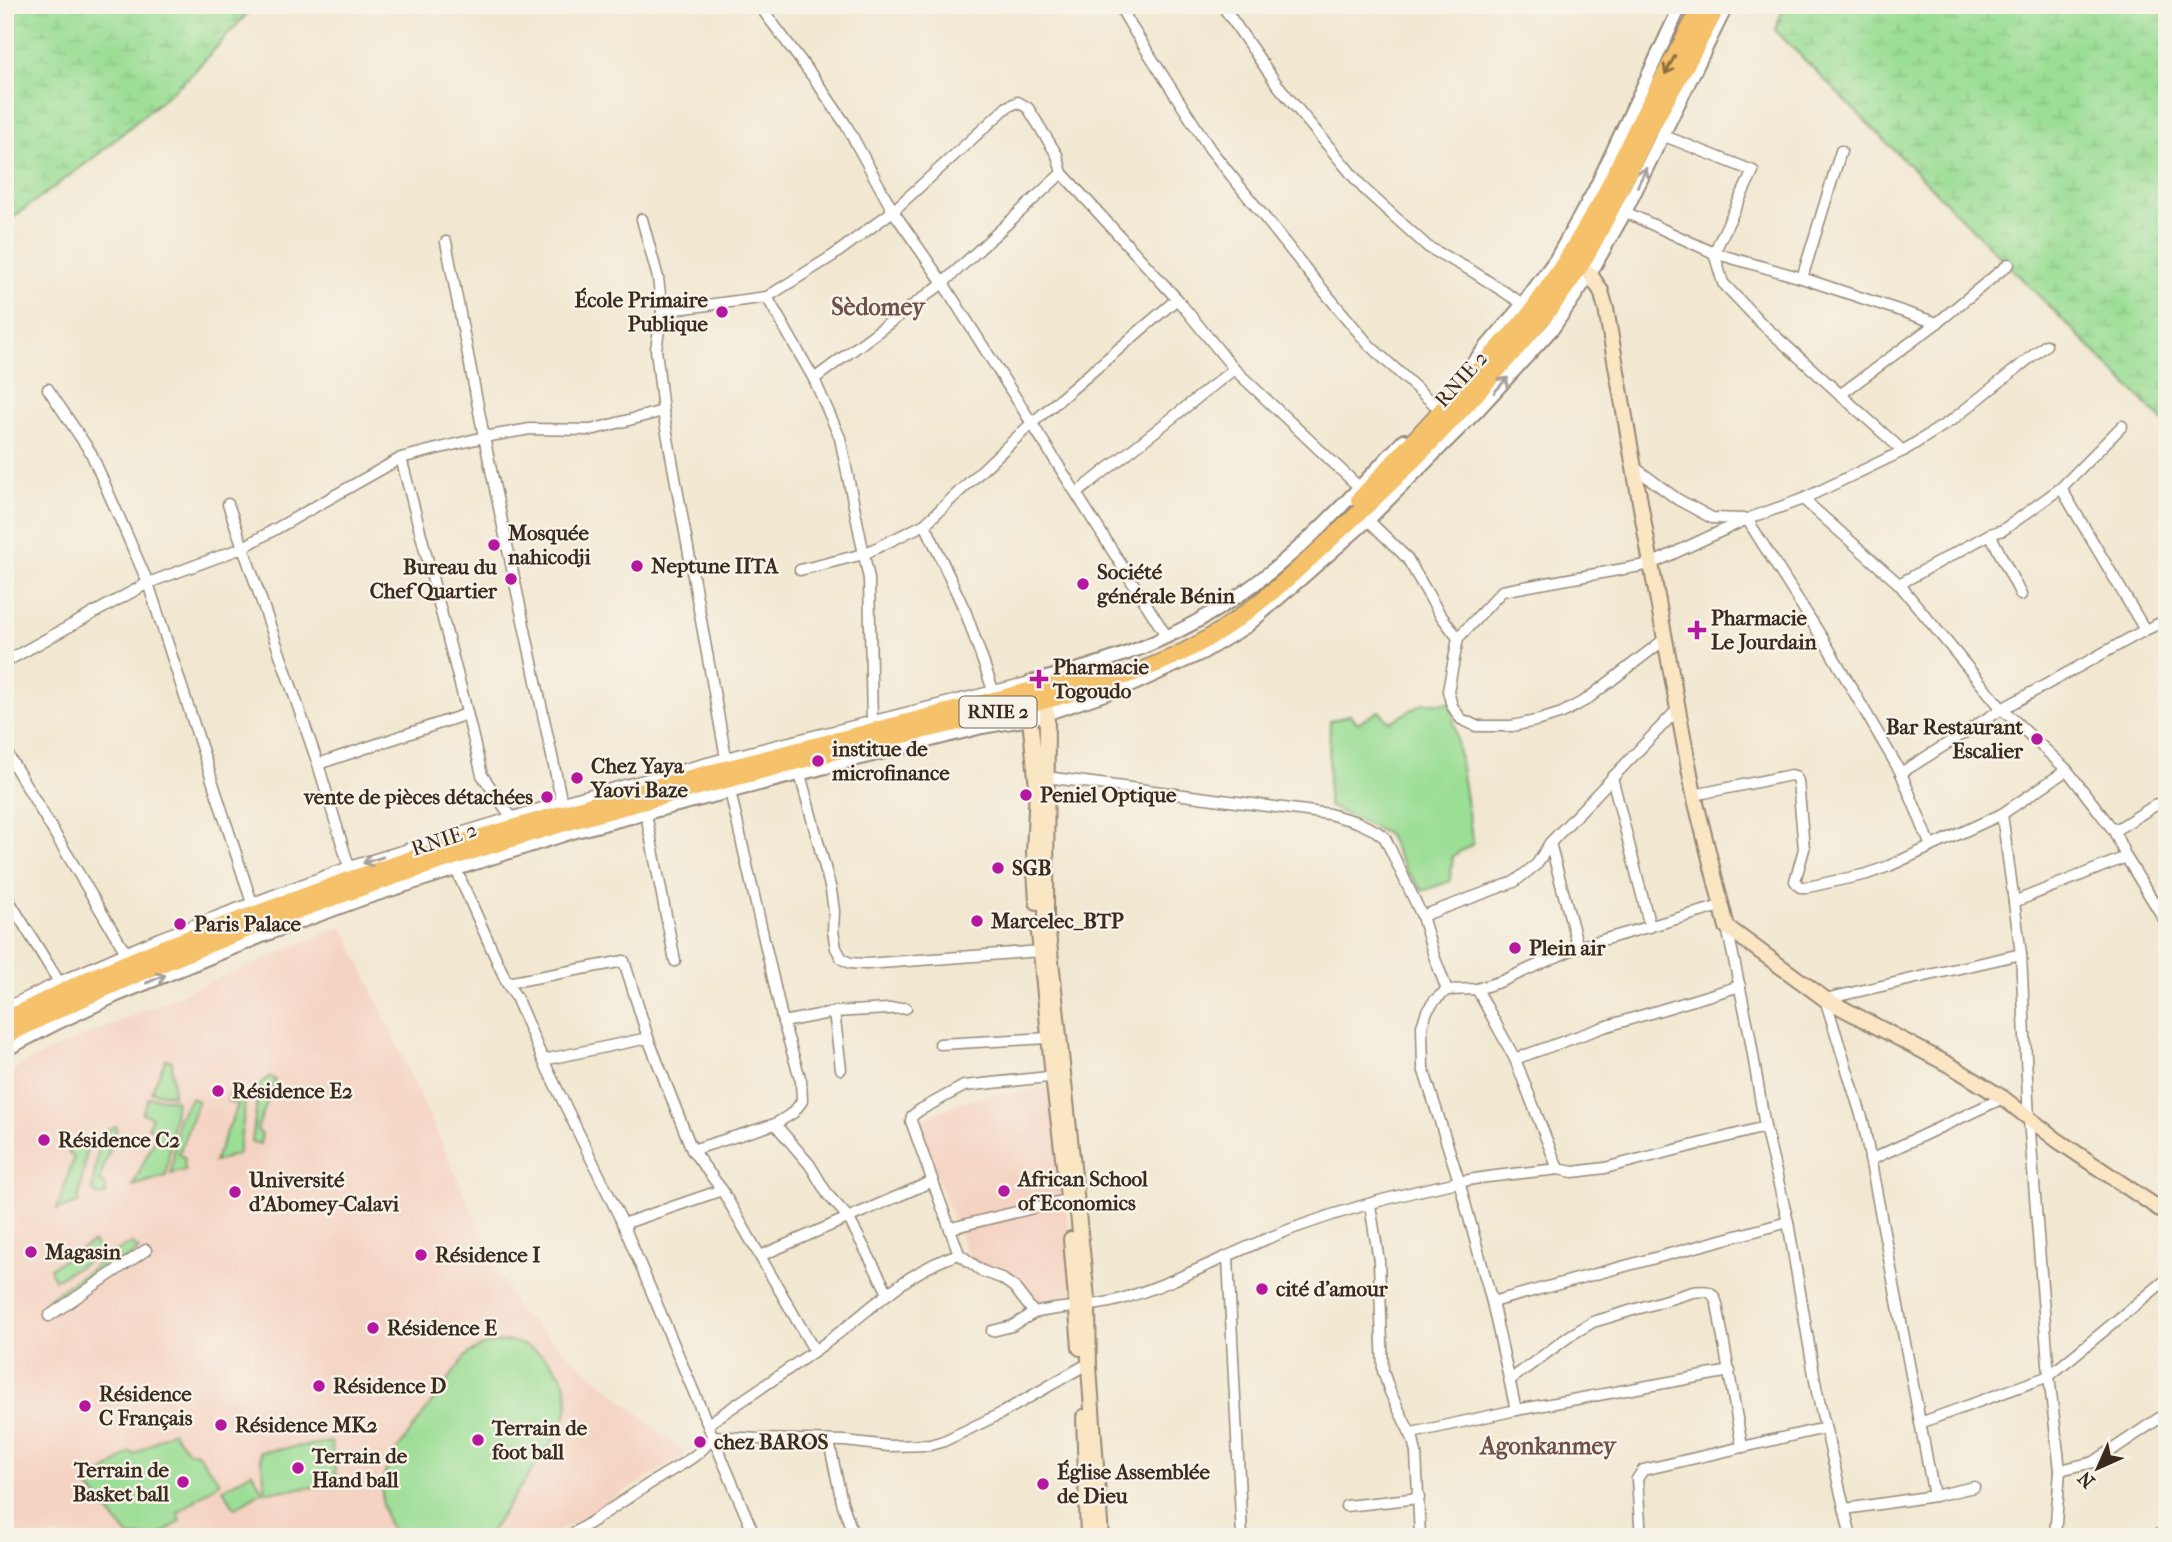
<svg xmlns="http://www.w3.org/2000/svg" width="2172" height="1542" font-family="'IM FELL French Canon',serif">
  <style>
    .built { fill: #f5d3c2 }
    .green { fill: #9bde95; stroke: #6b845a; stroke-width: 2 }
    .wetland { fill: url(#wetland-marsh); stroke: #6b845a; stroke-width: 2 }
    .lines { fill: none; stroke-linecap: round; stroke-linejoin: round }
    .minor-casing { stroke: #968978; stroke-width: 13 }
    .tertiary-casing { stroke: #968978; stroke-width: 16 }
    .secondary-casing { stroke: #968978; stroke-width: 18 }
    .trunk-casing { stroke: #968978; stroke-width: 19 }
    .minor { stroke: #fff; stroke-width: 10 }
    .tertiary { stroke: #fff; stroke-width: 12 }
    .secondary { stroke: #fbe6c4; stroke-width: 14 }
    .trunk { stroke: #f5c16b; stroke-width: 16 }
    .oneway { stroke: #8f6e41 }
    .oneway2 { stroke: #a79f9a }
    .poi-dot { fill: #b5179e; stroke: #f7f3e8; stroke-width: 2.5 }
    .labels { text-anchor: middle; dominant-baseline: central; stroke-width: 5; stroke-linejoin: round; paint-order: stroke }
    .shield { fill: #f7f3e8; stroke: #73665b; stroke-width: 2 }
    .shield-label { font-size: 19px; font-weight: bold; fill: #3b2a1e }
    .poi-label { font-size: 21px; font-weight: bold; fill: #3b2a1e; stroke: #f7f3e8; text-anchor: start }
    .street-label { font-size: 21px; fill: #3b2a1e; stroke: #f7f3e8 }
    .quarter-label { font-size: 24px; font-weight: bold; fill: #705149; stroke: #f7f3e8 }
  </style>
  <defs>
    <pattern id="wetland-marsh" width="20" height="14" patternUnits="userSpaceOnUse" patternTransform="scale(1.75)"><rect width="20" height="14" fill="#9bde95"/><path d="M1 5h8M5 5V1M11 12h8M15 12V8" fill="none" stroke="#86bf80"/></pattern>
  </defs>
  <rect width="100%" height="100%" fill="#f7f3e8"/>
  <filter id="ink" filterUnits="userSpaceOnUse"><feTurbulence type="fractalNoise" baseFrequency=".0143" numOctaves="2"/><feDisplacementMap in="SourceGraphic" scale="14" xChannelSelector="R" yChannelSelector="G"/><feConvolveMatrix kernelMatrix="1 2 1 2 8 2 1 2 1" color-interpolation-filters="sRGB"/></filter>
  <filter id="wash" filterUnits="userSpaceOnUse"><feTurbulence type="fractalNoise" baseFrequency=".00686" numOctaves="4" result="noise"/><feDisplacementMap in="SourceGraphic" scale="28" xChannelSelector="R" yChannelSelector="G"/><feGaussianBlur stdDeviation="1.57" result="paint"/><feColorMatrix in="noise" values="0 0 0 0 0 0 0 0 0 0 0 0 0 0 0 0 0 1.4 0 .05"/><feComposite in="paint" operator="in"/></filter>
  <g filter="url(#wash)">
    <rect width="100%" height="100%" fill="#f2e8d1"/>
    <g class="built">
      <polygon points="343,925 517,1310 686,1454 550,1537 5,1537 5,1074 52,1050"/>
      <polygon points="1054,1087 1076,1301 1033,1304 1025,1290 1012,1282 980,1268 967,1254 917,1128 923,1119 958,1103 981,1097"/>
    </g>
    <g class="green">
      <polygon points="1424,703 1451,703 1473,844 1453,856 1450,881 1423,891 1407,872 1387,834 1328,806 1330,721 1350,715 1358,723 1379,711 1390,722"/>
      <polygon points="166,1059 172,1061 173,1095 151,1092"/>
      <polygon points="270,1076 275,1080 257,1130 262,1134 260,1144 252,1142 259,1085"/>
      <polygon points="236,1085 245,1092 244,1115 238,1154 214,1162 238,1105 227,1101 233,1087"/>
      <polygon points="149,1097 176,1100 166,1176 133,1186 158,1131 148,1127 152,1117 142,1113"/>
      <polygon points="191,1098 198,1101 179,1154 185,1158 184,1166 186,1170 171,1174 178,1118"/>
      <polygon points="116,1126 117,1128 99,1181 105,1183 106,1195 98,1196 92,1190 100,1139 105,1131"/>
      <polygon points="83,1138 88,1143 78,1203 57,1210 74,1157 70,1155 68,1150 71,1144"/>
      <polygon points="93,1242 101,1254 54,1280 50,1268"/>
      <polygon points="133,1244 139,1250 55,1310 45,1301 123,1247"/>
      <path d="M509,1341c39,8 71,40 54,83 -4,11 -14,22 -21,32 -19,27 -37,54 -55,81h-88l-12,-15 -5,-19v-20l3,-10 8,-17 72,-99c12,-12 27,-14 44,-16z"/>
      <polygon points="172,1431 188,1451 197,1453 220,1482 178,1513 180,1521 158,1537 129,1537 87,1485 131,1452 134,1455"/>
      <polygon points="331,1442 337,1485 266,1492 260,1452"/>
      <polygon points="252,1472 263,1491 235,1508 223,1489"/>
    </g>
    <g class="wetland">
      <polygon points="5,5 255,5 190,76 96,156 5,223"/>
      <polygon points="1785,5 2167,5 2167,425 1775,30"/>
    </g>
  </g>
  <g filter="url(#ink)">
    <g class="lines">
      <defs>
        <g id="minor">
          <polyline points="759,5 816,81 846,125 893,211 943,283 1167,637"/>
          <polyline points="1119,5 1133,29 1210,149 1313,278 1369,345 1436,406"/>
          <polyline points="1222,5 1276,83 1364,189 1428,247 1472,271 1523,304"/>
          <polyline points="1662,135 1753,171 1714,253 1723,283 1761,323 1903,451"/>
          <polyline points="1625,212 1714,253 1802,278 1937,323"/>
          <polyline points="642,219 658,278 662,311 656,349 663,411 726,758"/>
          <polyline points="446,242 484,437 563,808"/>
          <polyline points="1802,278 1841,151"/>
          <polyline points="767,297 814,379 840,438 869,579 872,722"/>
          <polyline points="662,311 767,297 834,255 893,211 1007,107 1018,102 1028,108 1057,155 1062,173 1177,299 1234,369 1359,487"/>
          <polyline points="814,379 943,283 1062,173"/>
          <polyline points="48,389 91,453 148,583 252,903"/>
          <polyline points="1841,394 1937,323 2009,264"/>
          <polyline points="401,458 463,696 482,775 512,818"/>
          <polyline points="1634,467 1677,499 1712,518 1743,519"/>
          <polyline points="2061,488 2145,630"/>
          <polyline points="1077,493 1234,369"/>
          <polyline points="1803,499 1899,584 2002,709 2067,770 2114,831 2126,857 2167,924"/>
          <polyline points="228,504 318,764 349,867"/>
          <polyline points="1747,519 1826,644 1901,773 1931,846"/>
          <polyline points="1368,520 1407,558 1439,613 1458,638"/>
          <polyline points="925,524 966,613 993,690"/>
          <polyline points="1990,534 2021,595"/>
          <polyline points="800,570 864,554 925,524 1031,424 1177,299"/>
          <polyline points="1899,584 1990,534 2003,530 2061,488 2122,426"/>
          <polyline points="1665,639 1586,700 1562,713 1540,720 1512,726 1476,726 1461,719 1452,706 1448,691 1458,638 1502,591 1651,564 1747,519 1803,499 1903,451 1952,420 2046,345"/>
          <polyline points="5,662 148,583 242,548 401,458 484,437 530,429 591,430 663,411"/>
          <polyline points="5,750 126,953"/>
          <polyline points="318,764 467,714"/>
          <polyline points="1901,773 2002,709 2145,630 2167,620"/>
          <polyline points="800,774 831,890 834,911 833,931 836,948 842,959 850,963 866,964 1041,951"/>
          <polyline points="1046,777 1329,814 1357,822 1376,831 1385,838 1422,916 1434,956 1447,990"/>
          <polyline points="1612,777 1650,927"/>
          <polyline points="1694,795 1791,775 1795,776 1798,781 1804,849 1795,881 1800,887 1808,887 1867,874 1889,866 2002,814 2067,770"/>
          <polyline points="646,814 675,961"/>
          <polyline points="2002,814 2021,954 2029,1119 2049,1376 2060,1470 2055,1537"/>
          <polyline points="2114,831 2167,798"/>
          <polyline points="1550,843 1578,947"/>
          <polyline points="454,865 507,983 516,997 543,1060 623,1224 755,1537"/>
          <polyline points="5,894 59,982"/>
          <polyline points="2014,902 2126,857"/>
          <polyline points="1422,916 1514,882 1537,864 1550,843 1678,709"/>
          <polyline points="1727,927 1749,1031 1765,1127 1788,1222 1817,1392 1851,1537"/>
          <polyline points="507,983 624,961 648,1038 692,1150 722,1190 814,1350"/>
          <polyline points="1477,989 1515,1059 1558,1169"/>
          <polyline points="5,1008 59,982 159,938 349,867 562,802 726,758 1030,682"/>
          <polyline points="834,1012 906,1008"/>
          <polyline points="783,1022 834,1012 841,1069"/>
          <polyline points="940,1044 1049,1038"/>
          <polyline points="1515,1059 1604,1027 1740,986"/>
          <polyline points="543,1060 648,1038"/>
          <path d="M1058,1076l-94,10 -44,24 -8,6 -1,5 48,133 23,17 19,7 13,9 20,26c28,-7 56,-5 84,-13 61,-18 117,-50 176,-72 52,-19 110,-35 164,-46 32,-7 67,-9 100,-13l15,3 32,-4 160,-41"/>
          <polyline points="775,1124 810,1165 828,1195 848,1217 888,1293"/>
          <polyline points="692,1150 775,1124 793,1113 802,1101 801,1081 783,1022 730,791"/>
          <polyline points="1870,1160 2003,1098"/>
          <polyline points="1370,1205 1379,1261 1383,1371 1390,1392 1413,1439 1416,1453 1420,1537"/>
          <polyline points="623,1224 722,1190"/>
          <polyline points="951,1228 1074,1198"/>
          <polyline points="760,1256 933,1181"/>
          <polyline points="1228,1258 1242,1537"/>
          <polyline points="1492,1302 1788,1222"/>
          <polyline points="49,1316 146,1250"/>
          <polyline points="992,1331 1012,1326 1034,1313"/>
          <path d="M1510,1380l61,-45 22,-13 100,-30c14,-2 20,-2 24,12l25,143"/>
          <polyline points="1516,1410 1492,1302 1459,1181 1423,1068 1422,1026 1427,1011 1435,1000 1447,990 1477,989 1502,981 1578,947 1721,906"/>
          <polyline points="1920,1423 2049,1376 2167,1279"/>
          <path d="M708,1424c41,-28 83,-56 123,-85 43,-32 77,-69 128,-85"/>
          <polyline points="1412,1433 1516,1410 1730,1371"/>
          <polyline points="829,1442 842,1502 854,1537"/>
          <polyline points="2060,1470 2094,1462 2167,1413"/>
          <polyline points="1934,1496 1863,1121 1825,999 2021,954"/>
          <polyline points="1346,1506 1419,1498"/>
          <polyline points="1845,1509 1934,1496 1974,1487"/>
          <path d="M568,1537c30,-19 59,-39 89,-58 21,-13 43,-22 56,-43l45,3 87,2 44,5 41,-1 14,-4 56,-27 82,-47"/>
          <polyline points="1641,1537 1637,1479 1643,1470 1825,1428"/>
          <polyline points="2154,1537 2167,1529"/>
        </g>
        <g id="tertiary">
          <polyline points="1442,399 1523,304 1556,259 1594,191 1681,5"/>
          <path d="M1039,696l-9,-14c99,-23 179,-56 257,-124 42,-36 79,-78 117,-118"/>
          <polyline points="5,1050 59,1022 117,995 272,932 362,899 576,831 982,727 1030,719 1132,685 1202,653 1247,626 1368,520 1478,410 1553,328 1590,274 1625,212 1727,5"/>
        </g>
        <g id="secondary">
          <polyline points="1590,274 1601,291 1606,309 1651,564 1694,795 1727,927 1825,999 1953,1067 2003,1098 2057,1140 2167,1214"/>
          <polyline points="1047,712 1046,914 1088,1307 1089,1367 1101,1537"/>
          <polyline points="1030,719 1037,787 1034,853 1037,902"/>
          <polyline points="1039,933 1053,1077 1069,1205"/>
          <polyline points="1071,1239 1080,1348"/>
          <polyline points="1084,1417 1088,1537"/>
        </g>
        <g id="trunk">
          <polyline points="1359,500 1529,315 1565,262 1602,200 1638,125 1702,5"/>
          <polyline points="5,1020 93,977 165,947 354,878 447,847 647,789 1099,673"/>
          <path d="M5,1036c179,-90 369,-157 560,-213 81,-23 163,-43 244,-65 88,-23 178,-40 266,-66 44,-13 87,-27 127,-50 55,-32 100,-76 146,-119 55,-50 106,-103 154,-158 28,-32 56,-63 78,-99 28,-45 47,-94 72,-141 22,-40 46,-79 66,-120"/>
        </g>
      </defs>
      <use href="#minor" class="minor-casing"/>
      <use href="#tertiary" class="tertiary-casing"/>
      <use href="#secondary" class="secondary-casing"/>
      <use href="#trunk" class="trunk-casing"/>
      <use href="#minor" class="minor"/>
      <use href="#tertiary" class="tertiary"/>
      <use href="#secondary" class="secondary"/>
      <use href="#trunk" class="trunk"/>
    </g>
    <defs><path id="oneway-shaft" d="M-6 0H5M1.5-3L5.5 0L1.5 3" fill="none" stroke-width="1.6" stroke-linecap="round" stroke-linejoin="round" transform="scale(1.75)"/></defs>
    <use class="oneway" href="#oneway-shaft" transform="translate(1670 65) rotate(118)"/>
    <g class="oneway2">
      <use href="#oneway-shaft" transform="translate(1642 177) rotate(-64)"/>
      <use href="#oneway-shaft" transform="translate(1501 385) rotate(-48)"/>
      <use href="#oneway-shaft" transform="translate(373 860) rotate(163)"/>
      <use href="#oneway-shaft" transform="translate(156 979) rotate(-23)"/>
    </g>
  </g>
  <g class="poi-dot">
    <circle cx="722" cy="312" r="7"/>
    <circle cx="494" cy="545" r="7"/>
    <circle cx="637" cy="566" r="7"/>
    <circle cx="511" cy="579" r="7"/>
    <circle cx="1083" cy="584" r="7"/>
    <path d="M1693.5 619.5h7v7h7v7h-7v7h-7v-7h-7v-7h7z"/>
    <path d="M1035.5 668.5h7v7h7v7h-7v7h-7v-7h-7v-7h7z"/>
    <circle cx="2037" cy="739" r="7"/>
    <circle cx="818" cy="761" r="7"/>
    <circle cx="577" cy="778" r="7"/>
    <circle cx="1026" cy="795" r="7"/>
    <circle cx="547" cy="797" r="7"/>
    <circle cx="998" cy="868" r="7"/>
    <circle cx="977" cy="921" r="7"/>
    <circle cx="180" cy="924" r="7"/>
    <circle cx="1515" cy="948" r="7"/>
    <circle cx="218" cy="1091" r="7"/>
    <circle cx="44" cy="1140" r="7"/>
    <circle cx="1004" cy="1191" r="7"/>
    <circle cx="235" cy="1192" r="7"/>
    <circle cx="31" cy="1252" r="7"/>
    <circle cx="421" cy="1255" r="7"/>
    <circle cx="1262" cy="1289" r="7"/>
    <circle cx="373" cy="1328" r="7"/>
    <circle cx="319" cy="1386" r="7"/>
    <circle cx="85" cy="1406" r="7"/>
    <circle cx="221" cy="1425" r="7"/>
    <circle cx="478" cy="1440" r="7"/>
    <circle cx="700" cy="1442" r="7"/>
    <circle cx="298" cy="1468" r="7"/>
    <circle cx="183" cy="1482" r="7"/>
    <circle cx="1043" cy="1484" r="7"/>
  </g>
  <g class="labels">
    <rect class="shield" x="959.5" y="696.5" width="77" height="31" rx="5"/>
    <g class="shield-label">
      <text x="998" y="712">RNIE 2</text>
    </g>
    <g class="poi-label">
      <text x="708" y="300" text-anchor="end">École Primaire<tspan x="708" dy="24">Publique</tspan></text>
      <text x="508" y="533">Mosquée<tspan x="508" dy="24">nahicodji</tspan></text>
      <text x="651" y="566">Neptune IITA</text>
      <text x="497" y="567" text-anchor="end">Bureau du<tspan x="497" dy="24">Chef Quartier</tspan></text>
      <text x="1097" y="572">Société<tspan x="1097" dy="24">générale Bénin</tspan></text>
      <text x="1711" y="618">Pharmacie<tspan x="1711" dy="24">Le Jourdain</tspan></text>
      <text x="1053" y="667">Pharmacie<tspan x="1053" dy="24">Togoudo</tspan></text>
      <text x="2023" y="727" text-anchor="end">Bar Restaurant<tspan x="2023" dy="24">Escalier</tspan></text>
      <text x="832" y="749">institue de<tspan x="832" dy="24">microfinance</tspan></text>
      <text x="591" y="766">Chez Yaya<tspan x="591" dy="24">Yaovi Baze</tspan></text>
      <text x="1040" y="795">Peniel Optique</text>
      <text x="533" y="797" text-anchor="end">vente de pièces détachées</text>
      <text x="1012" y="868">SGB</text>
      <text x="991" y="921">Marcelec_BTP</text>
      <text x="194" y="924">Paris Palace</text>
      <text x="1529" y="948">Plein air</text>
      <text x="232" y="1091">Résidence E2</text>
      <text x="58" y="1140">Résidence C2</text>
      <text x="1018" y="1179">African School<tspan x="1018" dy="24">of Economics</tspan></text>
      <text x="249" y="1180">Université<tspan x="249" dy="24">d'Abomey-Calavi</tspan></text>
      <text x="45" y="1252">Magasin</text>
      <text x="435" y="1255">Résidence I</text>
      <text x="1276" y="1289">cité d'amour</text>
      <text x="387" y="1328">Résidence E</text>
      <text x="333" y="1386">Résidence D</text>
      <text x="99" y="1394">Résidence<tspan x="99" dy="24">C Français</tspan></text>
      <text x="235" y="1425">Résidence MK2</text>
      <text x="492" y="1428">Terrain de<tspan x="492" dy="24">foot ball</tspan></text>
      <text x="714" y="1442">chez BAROS</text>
      <text x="312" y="1456">Terrain de<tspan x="312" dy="24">Hand ball</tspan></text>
      <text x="169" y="1470" text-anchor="end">Terrain de<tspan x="169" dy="24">Basket ball</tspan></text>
      <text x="1057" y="1472">Église Assemblée<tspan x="1057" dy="24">de Dieu</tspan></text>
    </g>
    <g class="street-label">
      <text transform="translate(1461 379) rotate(-48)">RNIE 2</text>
      <text transform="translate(444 839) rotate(-18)">RNIE 2</text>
    </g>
    <g class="quarter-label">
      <text x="878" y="307">Sèdomey</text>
      <text x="1548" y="1446">Agonkanmey</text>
    </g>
  </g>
  <rect width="2172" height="1542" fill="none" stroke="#f7f3e8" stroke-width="28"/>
  <g transform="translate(2098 1468) rotate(225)" stroke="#f7f3e8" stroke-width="5" paint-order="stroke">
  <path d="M0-5L12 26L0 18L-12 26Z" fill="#3b2a1e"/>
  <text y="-10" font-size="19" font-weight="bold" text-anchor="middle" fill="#3b2a1e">N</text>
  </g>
</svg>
